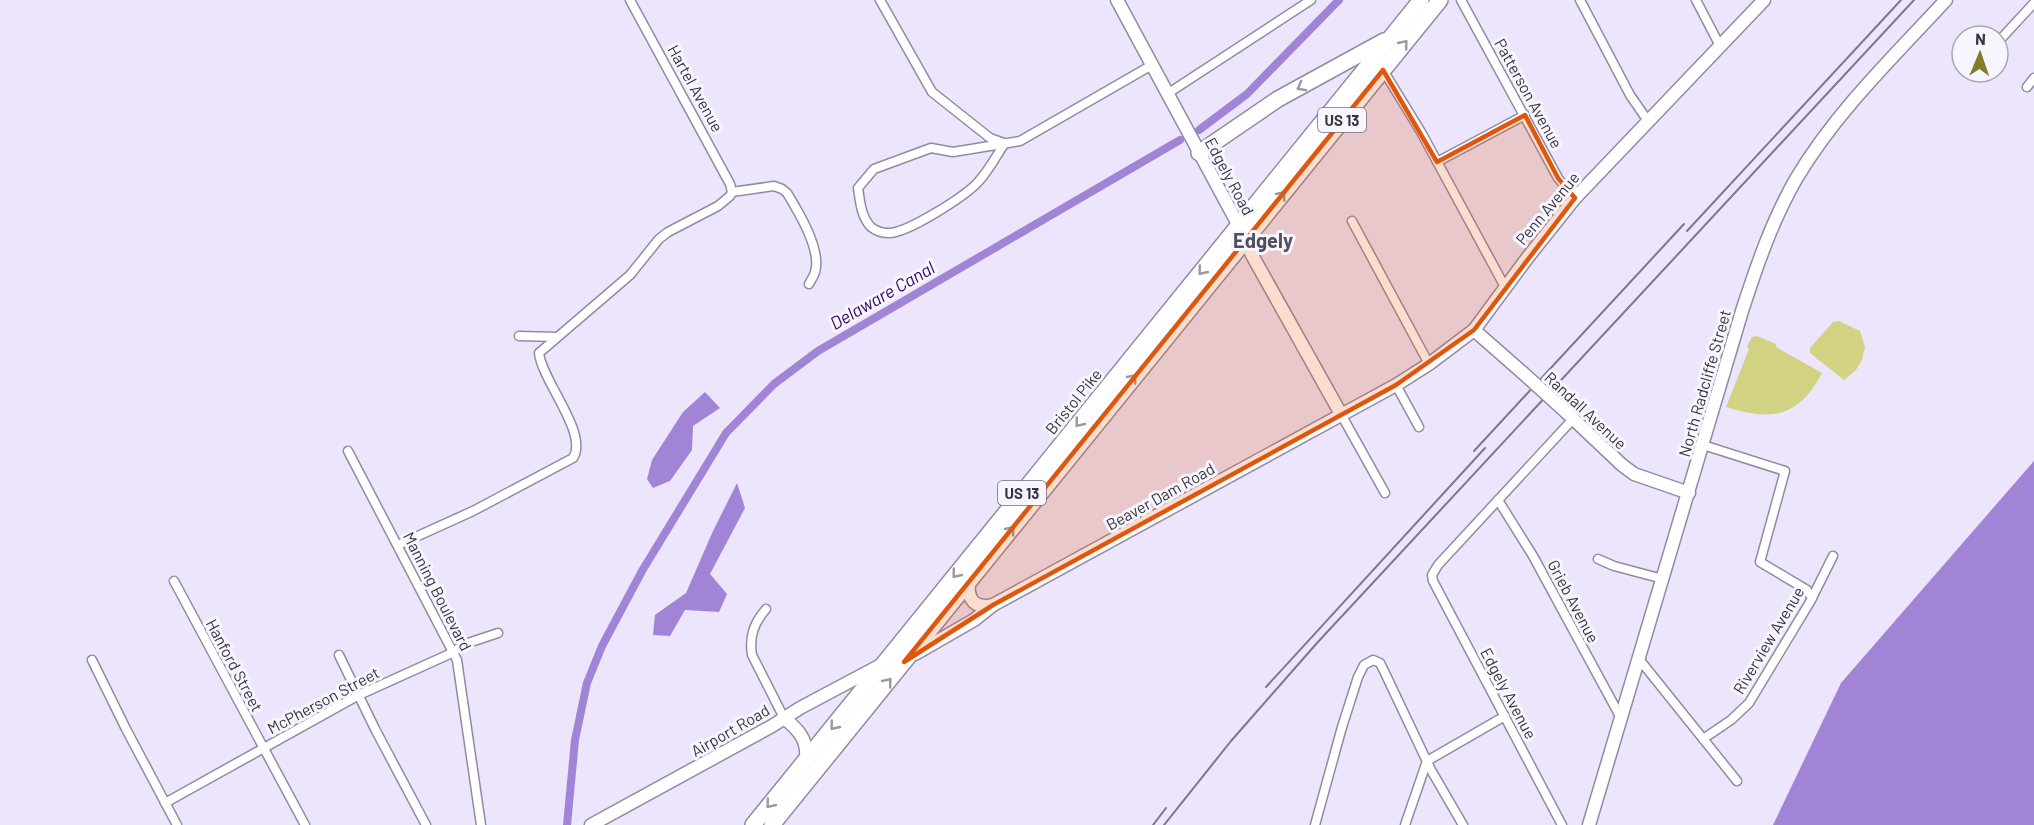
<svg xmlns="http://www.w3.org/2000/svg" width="2034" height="825" font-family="Barlow,sans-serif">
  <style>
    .green { fill: #d2d382 }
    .water { fill: #a184d6 }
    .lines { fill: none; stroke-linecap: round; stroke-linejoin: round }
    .canal { stroke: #a184d6; stroke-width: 8 }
    .street-casing { stroke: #928ba0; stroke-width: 11 }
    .secondary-casing { stroke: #928ba0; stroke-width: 15 }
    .highway-casing { stroke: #928ba0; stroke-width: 18 }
    .street { stroke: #fff; stroke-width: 8 }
    .secondary { stroke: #fff; stroke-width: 12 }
    .highway { stroke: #fff; stroke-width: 15 }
    .rail { stroke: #7c7886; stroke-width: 2 }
    .secondary-bridge-casing { stroke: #928ba0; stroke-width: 15; stroke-linecap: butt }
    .secondary-bridge { stroke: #fff; stroke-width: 12 }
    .oneway { stroke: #9a9a9e }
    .marked { fill: #df570e; fill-opacity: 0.2; stroke: #df570e; stroke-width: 4.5; stroke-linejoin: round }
    .labels { text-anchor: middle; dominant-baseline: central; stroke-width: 6; stroke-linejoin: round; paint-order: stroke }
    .shield { fill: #f7f5fe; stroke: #706e76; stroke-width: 1.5 }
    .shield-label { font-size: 15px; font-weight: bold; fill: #36343c }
    .street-label { font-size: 16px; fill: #36343c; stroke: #f7f5fe }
    .water-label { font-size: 18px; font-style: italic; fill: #380269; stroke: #f7f5fe }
    .quarter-label { font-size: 20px; font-weight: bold; fill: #534d60; stroke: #f7f5fe }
  </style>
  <rect width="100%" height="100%" fill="#ece5fc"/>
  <g class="green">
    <polygon points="1839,321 1860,331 1865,347 1862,360 1856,370 1844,380 1810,353 1810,348 1833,322"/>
    <path d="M1757,336l19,8v3l46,26c-24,45 -50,48 -96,34l23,-58 -2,-3 5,-9z"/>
  </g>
  <g class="water">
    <polygon points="705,392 720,408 693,426 692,450 670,481 653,488 647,479 652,460 683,412"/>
    <polygon points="2034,461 2034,825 1773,825 1841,683"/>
    <polygon points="737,483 745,508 710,574 727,594 719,612 685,610 670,636 653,635 655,615 686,593 713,531"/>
  </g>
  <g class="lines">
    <g class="canal">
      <polyline points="1199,130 1247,94 1339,0"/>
      <polyline points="567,825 575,740 587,683 602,646 642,571 726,433 774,384 818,351 1180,140"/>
    </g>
    <defs>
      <g id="street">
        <polyline points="630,0 730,184 732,192"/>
        <polyline points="880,0 932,92 990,138 1001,142"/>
        <polyline points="1461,0 1558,178 1575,198"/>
        <polyline points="1580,0 1630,95 1648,121"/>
        <polyline points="1696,0 1720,46"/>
        <polyline points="1998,42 2034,3"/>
        <polyline points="1383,70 1421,132 1505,287"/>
        <polyline points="2027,87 2034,78"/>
        <polyline points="1167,94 1311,0"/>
        <path d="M1005,143c-9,13 -16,27 -26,38 -13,15 -73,53 -91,52 -6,0 -12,-2 -17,-6 -10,-10 -11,-26 -13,-39l16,-19 57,-21 22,4 67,-11 132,-76"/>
        <polyline points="1437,162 1525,115"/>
        <path d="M732,192l42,-6 8,3 5,4c11,18 35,57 28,79 -1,4 -4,8 -6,12"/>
        <polyline points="1352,221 1429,364"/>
        <polyline points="519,336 557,337"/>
        <polyline points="1396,385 1419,427"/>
        <polyline points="1342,416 1385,493"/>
        <polyline points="1703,445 1785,471 1760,562 1807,590 1812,598"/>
        <polyline points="348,451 457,660 481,825"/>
        <polyline points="1498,500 1533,556 1621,718"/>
        <path d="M398,545l75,-34 100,-53c16,-24 -31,-77 -34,-105l91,-78 29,-36 9,-7 50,-26 12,-10 2,-4"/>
        <polyline points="1598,559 1614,566 1663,579"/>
        <polyline points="174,581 305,825"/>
        <path d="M766,609c-12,14 -17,27 -14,46l32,63"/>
        <polyline points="339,655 375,729 426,825"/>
        <polyline points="1639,659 1737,781"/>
        <polyline points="92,660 126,729 177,825"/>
        <polyline points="1703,739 1731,720 1749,703 1810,602 1833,556"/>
        <polyline points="165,803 359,695 454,652 462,645 498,633"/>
        <polyline points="1315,825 1342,727 1358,677 1364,665 1373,660 1380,663 1384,671 1431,770 1463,825"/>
        <polyline points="1405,825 1427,761 1505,716"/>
        <polyline points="1562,825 1433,581 1432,575 1438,565 1573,419"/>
      </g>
      <g id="secondary">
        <polyline points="1117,0 1239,226 1252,255 1342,416"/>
        <polyline points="1474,330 1523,373"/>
        <polyline points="1566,412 1622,465 1634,474 1689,493"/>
        <path d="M969,582c-2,18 6,27 24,23"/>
        <polyline points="915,654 974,620 993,605 1396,385 1429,364 1474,330 1528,257 1575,198 1764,0"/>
        <path d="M784,718c15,12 24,22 22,42"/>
        <polyline points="591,825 772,726 800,708 879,666"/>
        <path d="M1589,825l153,-514c15,-46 30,-90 54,-132 40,-67 97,-122 150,-179"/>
      </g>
      <g id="highway">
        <polyline points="1199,153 1278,99 1384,41"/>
        <polyline points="753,825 1421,0"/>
        <polyline points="772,825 1440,0"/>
      </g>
    </defs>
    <use href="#street" class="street-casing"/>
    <use href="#secondary" class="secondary-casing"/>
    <use href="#highway" class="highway-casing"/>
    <use href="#street" class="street"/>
    <use href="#secondary" class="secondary"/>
    <use href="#highway" class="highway"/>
    <g class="rail">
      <polyline points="1687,231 1901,0"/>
      <polyline points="1474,451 1684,224"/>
      <polyline points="1266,687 1485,448"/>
      <polyline points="1153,825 1166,808"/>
      <polyline points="1164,825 1231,741 1317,643 1914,0"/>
    </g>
    <defs>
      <polyline id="secondary-bridge" points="1523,373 1566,412"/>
    </defs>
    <use href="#secondary-bridge" class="secondary-bridge-casing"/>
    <use href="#secondary-bridge" class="secondary-bridge"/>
  </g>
  <defs><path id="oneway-chevron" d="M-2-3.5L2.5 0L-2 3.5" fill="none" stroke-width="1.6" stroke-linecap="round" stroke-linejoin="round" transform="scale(1.5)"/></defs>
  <g class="oneway">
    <use href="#oneway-chevron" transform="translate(1404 44) rotate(-51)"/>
    <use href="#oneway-chevron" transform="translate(1301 87) rotate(152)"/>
    <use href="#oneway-chevron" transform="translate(1282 195) rotate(-51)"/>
    <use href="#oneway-chevron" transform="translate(1202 271) rotate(129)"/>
    <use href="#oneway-chevron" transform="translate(1133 378) rotate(-51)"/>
    <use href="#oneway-chevron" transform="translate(1079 423) rotate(129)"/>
    <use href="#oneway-chevron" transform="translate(1011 530) rotate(-51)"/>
    <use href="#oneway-chevron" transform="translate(956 574) rotate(129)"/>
    <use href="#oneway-chevron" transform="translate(888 682) rotate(-51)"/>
    <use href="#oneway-chevron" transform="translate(834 726) rotate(129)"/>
    <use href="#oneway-chevron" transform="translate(770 804) rotate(129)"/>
  </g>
  <path class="marked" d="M1383,70l54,92 88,-47 33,63 17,20 -101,132 -78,55 -403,220 -89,57z"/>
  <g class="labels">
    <g class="shield">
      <rect x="1318" y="108" width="48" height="24" rx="4.5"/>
      <rect x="998" y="481" width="48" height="24" rx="4.5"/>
    </g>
    <g class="shield-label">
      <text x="1342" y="120">US 13</text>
      <text x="1022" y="493">US 13</text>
    </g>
    <g class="street-label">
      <text transform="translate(696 88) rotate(61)">Hartel Avenue</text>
      <text transform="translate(1529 93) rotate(61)">Patterson Avenue</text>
      <text transform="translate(1230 176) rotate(62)">Edgely Road</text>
      <text transform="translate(1547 208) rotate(-50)">Penn Avenue</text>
      <text transform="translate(1704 383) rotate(-74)">North Radcliffe Street</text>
      <text transform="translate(1073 401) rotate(-51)">Bristol Pike</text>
      <text transform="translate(1586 410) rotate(43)">Randall Avenue</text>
      <text transform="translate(1160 496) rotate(-29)">Beaver Dam Road</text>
      <text transform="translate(438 591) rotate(63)">Manning Boulevard</text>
      <text transform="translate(1574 601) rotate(62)">Grieb Avenue</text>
      <text transform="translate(1768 640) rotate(-59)">Riverview Avenue</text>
      <text transform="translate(235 665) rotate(62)">Hanford Street</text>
      <text transform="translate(1509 693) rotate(62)">Edgely Avenue</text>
      <text transform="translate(323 700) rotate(-28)">McPherson Street</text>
      <text transform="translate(730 730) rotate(-30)">Airport Road</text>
    </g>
    <g class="water-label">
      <text transform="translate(882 295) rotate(-30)">Delaware Canal</text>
    </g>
    <g class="quarter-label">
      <text x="1263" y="240">Edgely</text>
    </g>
  </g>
  <g transform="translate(1980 54) rotate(2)"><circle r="28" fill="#f7f5fe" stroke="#aaa8b0" stroke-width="1.5"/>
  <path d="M0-4.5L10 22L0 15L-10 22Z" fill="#807f28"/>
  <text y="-9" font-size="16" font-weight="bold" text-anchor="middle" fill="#36343c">N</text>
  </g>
</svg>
